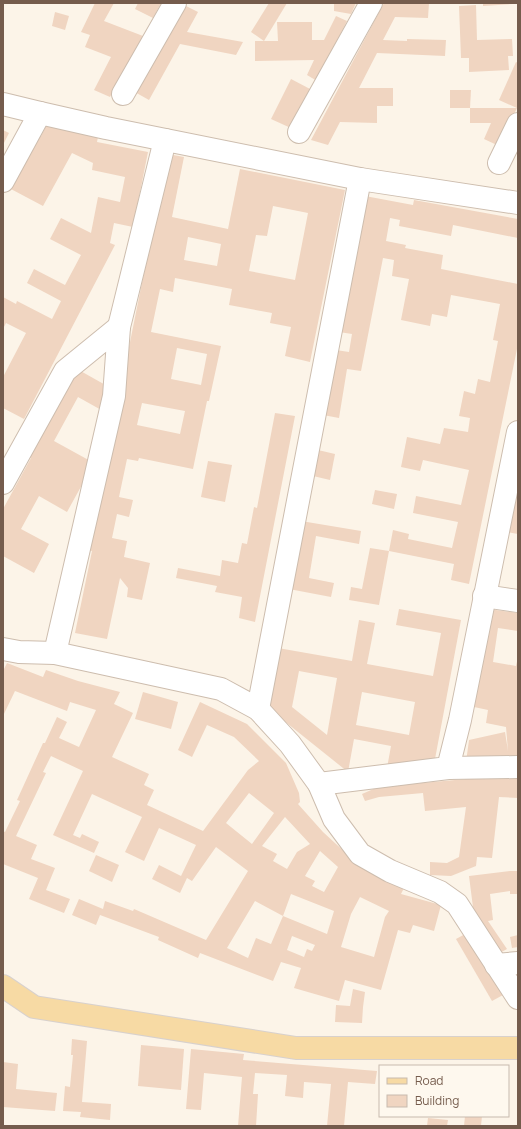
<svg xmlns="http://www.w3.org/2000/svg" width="521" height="1129" font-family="Manrope,sans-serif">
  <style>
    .building { fill: #f0d5c1; fill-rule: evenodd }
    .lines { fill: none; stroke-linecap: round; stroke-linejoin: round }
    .minor-casing { stroke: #cdbdae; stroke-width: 24 }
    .major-casing { stroke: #d8d1cd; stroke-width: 24 }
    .minor { stroke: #fff; stroke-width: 22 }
    .major { stroke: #f7daa4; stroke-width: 22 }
  </style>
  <rect width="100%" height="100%" fill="#fcf4e8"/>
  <g class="building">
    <polygon points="95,3 114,3 104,21 143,36 110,97 94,90 111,57 85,47 90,35 81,32"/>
    <polygon points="138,3 161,3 153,18 135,9"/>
    <polygon points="269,3 287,3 264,41 251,32"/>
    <polygon points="334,3 356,3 351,14 334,11"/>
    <polygon points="384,3 429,3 428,18 395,17 383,40 407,41 407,39 446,40 445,56 377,53 359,88 393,88 393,106 377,106 377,123 340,122 328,145 311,140"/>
    <polygon points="483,3 513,3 513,4 483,6"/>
    <polygon points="182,4 198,12 187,32 243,42 236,55 180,44 149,100 133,91"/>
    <polygon points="476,5 477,40 512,39 513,56 508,56 509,70 469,72 469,58 461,58 459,6"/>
    <polygon points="55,12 69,16 65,30 52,26"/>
    <polygon points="336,16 347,21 317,81 307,75 314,60 255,61 255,41 278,41 277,22 312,22 312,40 324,40"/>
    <polygon points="516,62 518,63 518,105 517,108 499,100"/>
    <polygon points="291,79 312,90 293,129 271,119"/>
    <polygon points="450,90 471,90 470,108 450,108"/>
    <polygon points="470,108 517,108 499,146 484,139 491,123 470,123"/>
    <polygon points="48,122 99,132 97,142 148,152 133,227 114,223 110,243 115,245 24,419 3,408 3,377 26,333 6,323 3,329 3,297 16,304 17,301 52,319 61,301 27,283 34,269 65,285 81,255 50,239 61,218 91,233 98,197 120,202 125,177 92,170 93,163 72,153 43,206 9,188 38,135 41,136"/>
    <polygon points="3,130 9,133 3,145"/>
    <path d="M168,154l16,3 -12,60 56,12 12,-60 105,21 -35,172 -25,-6 6,-29 -21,-4 2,-10 -43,-8 3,-16 -57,-11 -2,14 -13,-3 -9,43 70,14 -12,55h-2l-14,68 -54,-11 -1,3 -11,-2 -8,38 14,3 -4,17 -12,-3 -5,24 15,3 -3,16 26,6 -8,37 -15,-3 1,-9 -8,-10 -13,61 -32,-6 17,-82 -4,-1zM273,206l35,7 -13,67 -46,-9 7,-36 11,1zM188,237l33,7 -4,22 -33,-6zM177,348l30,6 -6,31 -30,-6zM142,403l43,8 -5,23 -43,-9z"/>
    <polygon points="365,196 413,205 414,200 518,219 518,238 453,225 451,236 399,226 400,220 390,218 386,241 406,245 405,248 443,255 441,269 518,284 518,344 469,584 451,580 454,564 389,551 393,530 409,534 408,539 452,548 458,522 413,513 416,496 461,505 469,470 423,460 420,471 401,467 407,437 440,444 444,428 468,432 470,418 459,416 464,391 475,394 478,379 490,382 498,341 493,340 500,304 451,295 447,317 432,314 430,326 401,320 409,279 392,276 394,260 383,258 361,371 347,369 339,418 323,415 336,350 349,352 352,334 339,332"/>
    <polygon points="77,369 109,387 103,411 78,397 54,441 94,463 67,512 39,496 21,529 49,544 34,573 3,556 3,509 31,458 29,457"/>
    <polygon points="275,413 295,416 255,622 239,618 242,597 215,592 217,586 176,578 178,568 220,576 222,560 238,563 242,543 247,544 254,507 257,508"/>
    <polygon points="318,450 335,454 330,480 313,476"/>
    <polygon points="208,461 232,465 225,502 201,497"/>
    <polygon points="518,474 518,534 506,532"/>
    <polygon points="375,490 397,494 394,509 372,504"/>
    <polygon points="301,521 361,531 359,544 316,536 309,578 334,583 331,597 289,589"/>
    <polygon points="370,548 389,551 379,605 349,600 351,587 362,589"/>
    <path d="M399,609l62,11 -26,139 -48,9 4,-22 -37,-7 -6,33 -80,-64 10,-60 74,13 7,-41 16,3 -8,41 66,12 8,-43 -45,-8zM299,671l38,7 -10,57 -35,-28zM362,692l53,10 -6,33 -53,-10z"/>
    <polygon points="489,609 518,613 518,631 498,628 493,662 516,666 518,657 518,756 466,762 469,740 505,732 508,751 506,727 486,723 488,710 474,707"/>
    <path d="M7,663l36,14 3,-7 32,11 42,11 -6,12 19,9 -21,44 37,17 -5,11 10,5 -7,15 56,26 45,-61 11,-9 -25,-24 -27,-12 -15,32 -14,-7 22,-48 47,22 39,39 13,30 1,9 -2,2 25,28 37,34 44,22 -3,6 40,11 -7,26 -21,-6 -3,8 -12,-3 -17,60 -36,-10 -6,21 -45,-13 7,-20 -20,-6 -8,19 -73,-28 -2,5 -40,-18 1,-3 -59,-22 -4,10 -24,-10 7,-16 24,10 2,-8 28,10 1,-2 72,31 42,-69 -32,-24 -24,34 -5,-3 -7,15 -28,-14 7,-14 22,11 15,-31 -37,-17 -15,33 -19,-9 17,-35 -50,-23 -19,41 7,3 2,-4 17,8 -5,11 -41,-18 30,-64 -32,-15 -8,16 3,1 -30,63 21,9 -6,14 24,9 -9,22 24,9 -6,14 -35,-14 9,-21 -35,-14v-33l2,1 15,-31 -3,-1 26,-57h2l12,-26 10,5 -8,16 20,9 17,-37 -26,-8 -3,9 -52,-20 -12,25v-45zM249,793l25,20 -22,31 -26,-21zM285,817l25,27 -13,8 -10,17 -14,-8 4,-7 -15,-8zM320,851l18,16 -14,25 -12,-6 3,-5 -10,-5zM291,894l43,17 -7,23 -44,-18zM360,897l29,14 -4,6 -11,40 -33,-10 10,-33zM255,901l28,15 -12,28 -15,-6 -8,20 -21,-10zM292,936l23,9 -3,6 -5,-2 -3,8 -17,-7z"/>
    <polygon points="143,692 178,702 171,729 135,719"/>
    <polygon points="488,777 518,779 518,798 499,797 492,858 477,857 476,866 451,876 430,875 430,862 447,863 459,857 466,807 425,811 423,793 379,797 365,801 362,794 378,787"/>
    <polygon points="96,855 119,865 112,882 89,871"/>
    <polygon points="510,871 518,871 518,894 510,894 510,891 490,894 493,920 488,921 507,949 498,954 475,923 469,876"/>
    <polygon points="467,933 503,995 492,1001 456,939"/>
    <polygon points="518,935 518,947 512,948 510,937"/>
    <polygon points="353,989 365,992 363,1007 362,1023 335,1022 336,1005 350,1006"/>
    <polygon points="72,1039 87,1041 82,1102 111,1104 110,1120 80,1117 81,1112 63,1111 65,1086 70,1087 73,1055 71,1055"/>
    <polygon points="141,1045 184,1049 181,1090 138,1086"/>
    <polygon points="191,1049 244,1054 243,1060 377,1071 375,1084 348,1082 344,1126 327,1126 331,1084 304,1082 303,1098 285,1096 287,1075 255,1073 253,1094 258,1094 256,1126 238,1126 242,1077 204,1073 201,1110 186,1109"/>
    <polygon points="3,1062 18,1064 16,1089 57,1093 55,1111 3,1107"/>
    <polygon points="465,1116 482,1116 481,1126 464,1126"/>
    <polygon points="428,1118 448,1120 447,1126 427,1126"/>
  </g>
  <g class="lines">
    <defs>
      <g id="minor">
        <polyline points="123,94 175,3"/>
        <polyline points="3,104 40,113 106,128 360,179 518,203"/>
        <polyline points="299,132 371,3"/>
        <polyline points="499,163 518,124"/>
        <polyline points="3,181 40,113"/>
        <polyline points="119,327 165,140"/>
        <polyline points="3,483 65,371 119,327 114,396 55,653"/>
        <polyline points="484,596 518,601"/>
        <polyline points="3,649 19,652 55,653 221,689 258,709 290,744 319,784 334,819 360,854 390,871 440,892 457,904 518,998"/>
        <polyline points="258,709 360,179"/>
        <polyline points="448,768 518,767"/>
        <polyline points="319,784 448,768 460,720 518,432"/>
        <polyline points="496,965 518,963"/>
      </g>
      <polyline id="major" points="3,986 34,1007 296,1048 518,1048"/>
    </defs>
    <use href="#minor" class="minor-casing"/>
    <use href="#major" class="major-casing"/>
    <use href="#minor" class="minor"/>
    <use href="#major" class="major"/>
  </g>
  <rect width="521" height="1129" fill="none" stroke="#755c4d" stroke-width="8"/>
  <rect x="379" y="1065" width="130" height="52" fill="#fef8ee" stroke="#c7baae"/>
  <rect x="387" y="1078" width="20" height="6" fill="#f7daa4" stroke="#c7baae"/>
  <text x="415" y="1085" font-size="12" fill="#755c4d">Road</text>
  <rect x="387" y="1095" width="20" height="12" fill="#f0d5c1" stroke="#c7baae"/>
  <text x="415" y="1105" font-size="12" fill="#755c4d">Building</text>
</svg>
